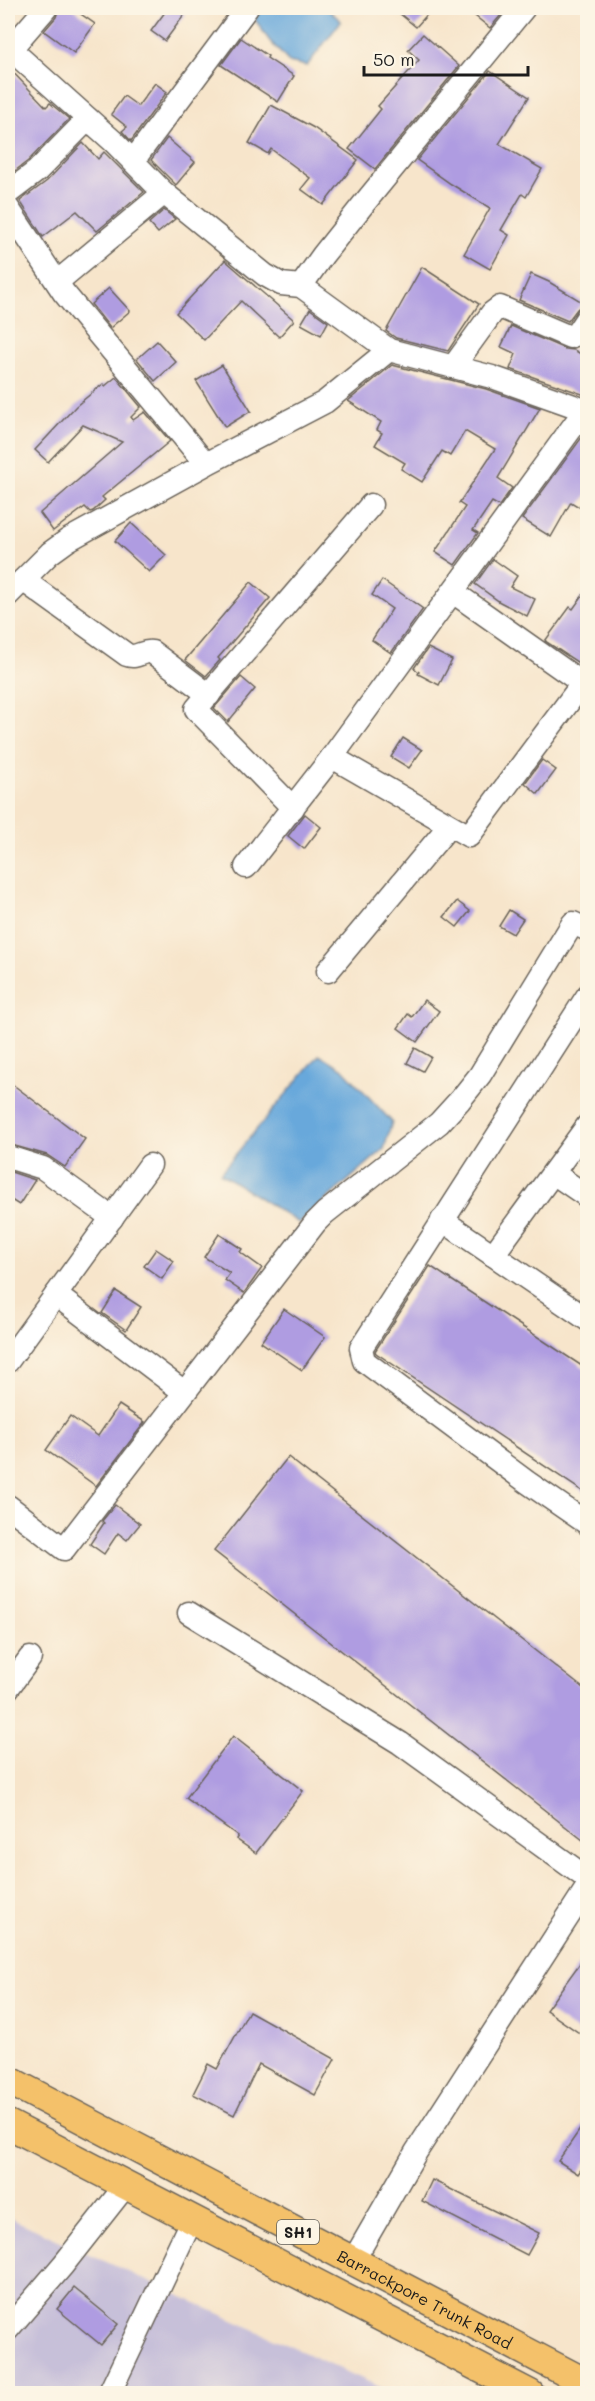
<svg xmlns="http://www.w3.org/2000/svg" width="595" height="2401" font-family="Mali,sans-serif">
  <style>
    .industrial { fill: #c7c0d9 }
    .water { fill: #68a8db; stroke: #42627c; stroke-width: 1.5 }
    .building { fill: #af9ce1 }
    .lines { fill: none; stroke-linecap: round; stroke-linejoin: round }
    .minor-casing { stroke: #696259; stroke-width: 25 }
    .major-casing { stroke: #696259; stroke-width: 31 }
    .minor { stroke: #fff; stroke-width: 22 }
    .major { stroke: #f4c16a; stroke-width: 28 }
    .labels { text-anchor: middle; dominant-baseline: central; stroke-width: 5; stroke-linejoin: round; paint-order: stroke }
    .shield { fill: #fcf5e5; stroke: #5f5d58; stroke-width: 1.5 }
    .shield-label { font-size: 15px; font-weight: bold; fill: #1c1c1c }
    .street-label { font-size: 16px; fill: #1c1c1c; stroke: #fcf5e5 }
  </style>
  <rect width="100%" height="100%" fill="#fcf5e5"/>
  <filter id="ink" filterUnits="userSpaceOnUse"><feTurbulence type="fractalNoise" baseFrequency=".0167" numOctaves="2"/><feDisplacementMap in="SourceGraphic" scale="12" xChannelSelector="R" yChannelSelector="G"/><feConvolveMatrix kernelMatrix="1 2 1 2 8 2 1 2 1" color-interpolation-filters="sRGB"/></filter>
  <filter id="wash" filterUnits="userSpaceOnUse"><feTurbulence type="fractalNoise" baseFrequency=".008" numOctaves="4" result="noise"/><feDisplacementMap in="SourceGraphic" scale="24" xChannelSelector="R" yChannelSelector="G"/><feGaussianBlur stdDeviation="1.35" result="paint"/><feColorMatrix in="noise" values="0 0 0 0 0 0 0 0 0 0 0 0 0 0 0 0 0 1.4 0 .05"/><feComposite in="paint" operator="in"/></filter>
  <g filter="url(#wash)">
    <rect width="100%" height="100%" fill="#f7e5cb"/>
    <polygon class="industrial" points="8,2217 393,2393 8,2394"/>
    <g class="water">
      <polygon points="261,8 327,8 341,21 307,66 289,62 269,40 254,18"/>
      <polygon points="319,1055 342,1068 392,1122 384,1149 299,1223 220,1173"/>
    </g>
    <g id="blocks">
      <g class="building">
        <polygon points="59,8 72,8 95,24 74,53 44,31 56,17"/>
        <polygon points="168,8 176,8 185,14 165,41 151,31"/>
        <polygon points="393,8 433,8 416,27"/>
        <polygon points="465,8 507,8 490,28"/>
        <polygon points="423,34 459,66 375,169 349,149 381,109 378,106 419,60 408,50"/>
        <polygon points="241,38 268,56 267,58 294,76 278,102 221,65"/>
        <polygon points="8,67 46,107 50,103 69,119 28,161 8,176"/>
        <polygon points="490,71 529,97 499,144 542,169 526,197 522,194 501,230 509,235 490,269 464,254 490,208 451,184 417,160"/>
        <polygon points="155,83 167,92 131,141 122,131 127,127 111,114 124,96 138,106"/>
        <polygon points="271,105 314,128 358,160 323,205 301,189 310,178 271,149 268,154 249,143"/>
        <polygon points="167,138 195,162 176,185 151,160"/>
        <polygon points="83,143 98,159 104,152 144,192 97,231 77,211 43,237 20,201 47,181"/>
        <polygon points="164,210 175,219 158,233 149,223"/>
        <polygon points="225,260 294,320 279,337 241,301 204,340 176,313"/>
        <polygon points="422,267 479,304 448,351 396,338 386,331"/>
        <polygon points="531,274 549,282 584,303 577,309 568,321 519,300"/>
        <polygon points="109,288 130,311 110,328 91,304"/>
        <polygon points="310,309 328,322 321,335 301,324"/>
        <polygon points="511,326 565,349 574,350 588,358 588,396 510,369 516,354 501,347"/>
        <polygon points="157,341 176,362 155,381 137,359"/>
        <polygon points="222,365 251,411 225,427 196,381"/>
        <polygon points="392,365 486,389 540,408 498,478 512,488 499,506 492,502 473,530 478,533 455,565 435,552 465,507 459,503 495,449 465,431 450,456 442,451 422,482 401,469 405,463 375,445 382,433 377,430 381,422 348,401"/>
        <polygon points="116,377 141,407 131,417 133,420 145,412 170,441 102,497 105,500 93,511 90,512 85,507 53,531 40,513 122,442 83,425 48,462 35,450 76,406 103,384 105,386"/>
        <polygon points="588,429 588,493 579,507 571,502 551,537 522,519"/>
        <polygon points="131,523 166,555 149,572 115,541"/>
        <polygon points="493,559 517,576 510,587 535,599 527,616 500,602 475,584"/>
        <polygon points="382,580 423,609 391,653 372,640 392,609 372,595"/>
        <polygon points="251,582 270,598 218,658 220,660 206,676 185,660"/>
        <polygon points="588,588 588,652 580,664 545,641 570,607 573,609"/>
        <polygon points="428,648 452,660 439,685 418,674 419,672 414,668"/>
        <polygon points="241,677 255,689 228,722 214,708"/>
        <polygon points="403,738 422,750 409,768 391,757"/>
        <polygon points="542,760 556,770 538,794 525,783"/>
        <polygon points="305,814 321,827 304,849 288,836"/>
        <polygon points="457,901 470,911 457,927 444,917"/>
        <polygon points="509,910 523,919 513,934 499,926"/>
        <polygon points="424,1000 439,1011 417,1042 398,1028 408,1014 412,1017"/>
        <polygon points="415,1048 431,1057 423,1071 407,1063"/>
        <polygon points="8,1081 85,1139 65,1167 47,1155 8,1144"/>
        <polygon points="8,1171 35,1180 19,1205 8,1198"/>
        <polygon points="219,1234 242,1249 240,1252 262,1268 244,1293 225,1280 230,1273 204,1257"/>
        <polygon points="156,1249 174,1261 162,1279 144,1266"/>
        <polygon points="430,1266 588,1370 588,1495 376,1353 375,1351"/>
        <polygon points="116,1291 141,1307 126,1330 102,1313"/>
        <polygon points="284,1309 325,1337 302,1370 261,1342"/>
        <polygon points="119,1405 145,1422 96,1486 46,1450 70,1416 98,1436"/>
        <polygon points="288,1457 588,1692 588,1844 214,1551"/>
        <polygon points="115,1505 140,1524 127,1540 118,1533 104,1554 90,1544 104,1523 102,1521"/>
        <polygon points="233,1736 303,1791 256,1853 236,1839 238,1836 186,1798"/>
        <polygon points="588,1952 588,2039 546,2010"/>
        <polygon points="249,2011 335,2059 315,2095 259,2064 234,2115 193,2094 208,2064 217,2069"/>
        <polygon points="588,2118 588,2160 578,2174 558,2161"/>
        <polygon points="432,2180 539,2233 527,2255 422,2201"/>
        <polygon points="74,2288 118,2324 101,2345 57,2309"/>
      </g>
    </g>
  </g>
  <g filter="url(#ink)">
    <use href="#blocks" fill-opacity="0" stroke="#696259" stroke-width="1.5"/>
    <g class="lines">
      <defs>
        <g id="minor">
          <polyline points="8,47 114,142 164,193 265,275 281,284 301,286 389,350 492,377 588,411"/>
          <polyline points="8,52 46,8"/>
          <polyline points="133,161 247,8"/>
          <polyline points="8,193 37,171 88,119"/>
          <polyline points="8,208 64,293 206,464"/>
          <polyline points="57,282 164,193"/>
          <polyline points="301,286 323,255 362,206 524,8"/>
          <polyline points="453,367 492,313 500,307 570,337 576,334 588,316"/>
          <path d="M23,580l104,75c10,4 16,-5 25,-3l57,43"/>
          <polyline points="453,592 582,683"/>
          <polyline points="8,595 50,553 68,540 206,464 325,402 389,350"/>
          <polyline points="332,757 469,836 588,676"/>
          <polyline points="293,808 196,709 371,505"/>
          <polyline points="246,867 332,757 585,410"/>
          <polyline points="328,971 449,826"/>
          <polyline points="588,995 361,1348 364,1361 527,1482 588,1524"/>
          <polyline points="8,1157 43,1168 112,1218"/>
          <polyline points="553,1173 588,1197"/>
          <polyline points="442,1220 588,1320"/>
          <polyline points="493,1255 588,1125"/>
          <polyline points="56,1295 184,1392"/>
          <polyline points="8,1361 150,1165"/>
          <polyline points="8,1506 64,1549 315,1223 325,1213 439,1123 460,1100 480,1075 573,923 588,930"/>
          <polyline points="189,1613 400,1743 588,1879"/>
          <polyline points="8,1688 30,1658"/>
          <polyline points="353,2261 416,2152 588,1886"/>
          <polyline points="8,2329 63,2265 126,2185"/>
          <polyline points="109,2394 192,2219"/>
        </g>
        <g id="major">
          <path id="s1" d="M8,2080l580,304"/>
          <polyline points="8,2124 530,2394"/>
        </g>
      </defs>
      <use href="#minor" class="minor-casing"/>
      <use href="#major" class="major-casing"/>
      <use href="#minor" class="minor"/>
      <use href="#major" class="major"/>
    </g>
  </g>
  <g class="labels">
    <rect class="shield" x="277" y="2220" width="42" height="24" rx="4.5"/>
    <g class="shield-label">
      <text x="298" y="2232">SH1</text>
    </g>
    <g class="street-label">
      <text stroke="none"><textPath href="#s1" startOffset="471">Barrackpore Trunk Road</textPath></text>
    </g>
  </g>
  <rect width="595" height="2401" fill="none" stroke="#fcf5e5" stroke-width="30"/>
  <path d="M364 66v9h164v-9" fill="none" stroke="#1c1c1c" stroke-width="3"/>
  <text x="373" y="66" font-size="18" fill="#1c1c1c" stroke="#fcf5e5" stroke-width="4.5" paint-order="stroke">50 m</text>
</svg>
